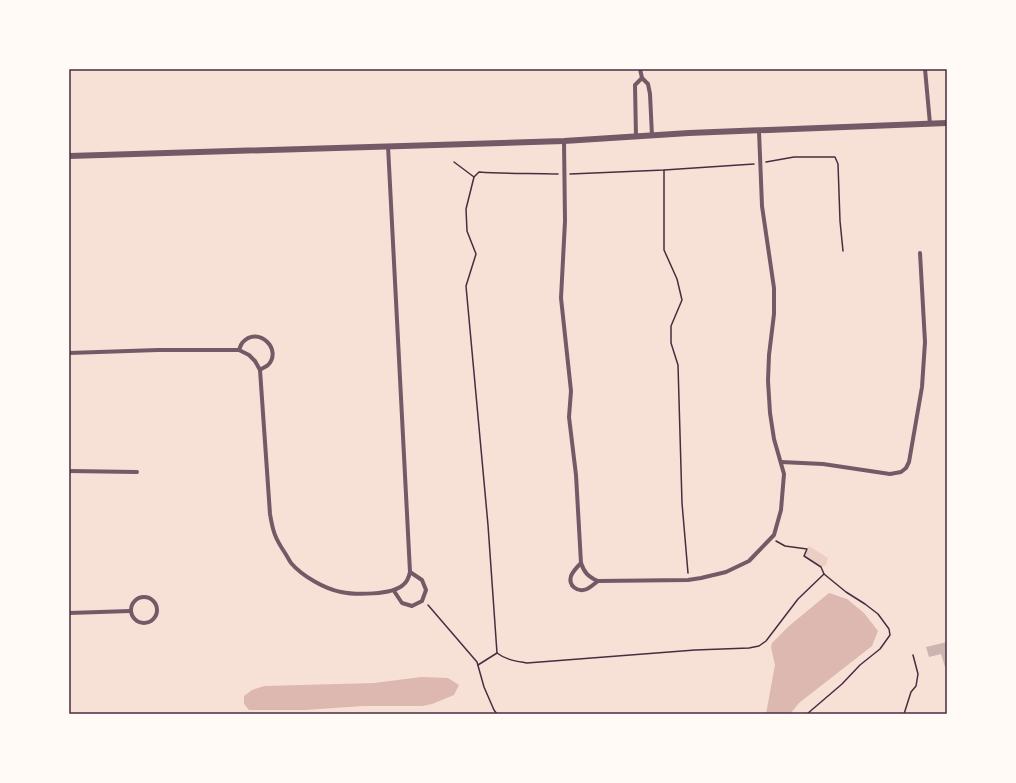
<svg xmlns="http://www.w3.org/2000/svg" width="1016" height="783" font-family="'Noto Serif',serif">
  <style>
    .green { fill: #ebcfc5 }
    .water { fill: #dcb8b0 }
    .building { fill: #ccb4b1 }
    .lines { fill: none; stroke-linecap: round; stroke-linejoin: round }
    .path { stroke: #4a2c40; stroke-width: 1.5 }
    .minor { stroke: #755966; stroke-width: 4 }
    .tertiary { stroke: #755966; stroke-width: 6 }
    .neatline { fill: none; stroke: #4a2c40; stroke-width: 1.5 }
  </style>
  <rect width="100%" height="100%" fill="#f7e1d7"/>
  <polygon class="green" points="809,546 828,558 826,565 821,567 804,556 805,552"/>
  <g class="water">
    <polygon points="829,593 847,599 864,613 878,631 872,646 799,703 790,714 766,714 775,665 771,647 772,643 789,626"/>
    <polygon points="421,677 448,678 459,685 454,695 432,704 422,706 363,706 305,710 249,710 244,704 244,696 252,690 264,686 374,683"/>
  </g>
  <polygon class="building" points="947,642 947,666 945,667 941,654 929,657 926,647"/>
  <g class="lines">
    <g class="path">
      <polyline points="454,162 474,177"/>
      <polyline points="766,162 794,157 835,157 838,164 840,221 843,251"/>
      <polyline points="664,170 664,250 677,279 682,300 671,326 671,343 678,365 682,503 688,573"/>
      <path d="M558,174c-26,-1 -53,0 -79,-2l-5,5 -8,32 1,22 9,23 -10,32 22,239 9,128c9,7 19,8 30,10l168,-13 54,-2 10,-2 7,-5 32,-42 26,-25"/>
      <polyline points="570,174 664,170 754,164"/>
      <polyline points="776,541 785,546 807,549 804,556 821,567 824,574 846,592 865,604 878,614 889,629 890,635 880,649 860,665 842,684 807,714"/>
      <polyline points="428,605 477,662 484,687 494,710 497,714"/>
      <polyline points="478,665 497,653"/>
      <polyline points="904,714 911,692 916,686 918,674 913,655"/>
    </g>
    <g class="minor">
      <polyline points="640,69 642,78 648,84 650,94 652,136"/>
      <polyline points="925,69 930,124"/>
      <polyline points="636,137 635,85 642,78"/>
      <path d="M564,141l1,80 -4,77 10,93 -2,26 7,58 5,88c3,9 7,14 17,18l90,-1 13,-2 25,-6 23,-11 25,-26 7,-25 3,-36 -10,-35 -4,-26 -2,-32 1,-26 5,-41v-26l-12,-82 -3,-75"/>
      <path d="M239,350c1,-3 2,-6 4,-8 15,-16 40,7 25,23 -2,2 -6,3 -8,5"/>
      <path d="M69,353l89,-3h81l10,5 6,6 5,9 10,144c3,18 5,24 15,39 2,3 4,7 6,10 11,13 34,26 50,29 14,3 51,3 62,-7 4,-3 6,-8 7,-13l-22,-426"/>
      <polyline points="781,462 823,464 890,474 901,472 906,468 909,462 922,387 925,342 920,253"/>
      <polyline points="69,471 137,472"/>
      <path d="M581,563c-4,4 -8,8 -10,13 -3,10 7,17 16,13 4,-2 7,-5 11,-8"/>
      <polyline points="394,591 402,603 412,606 422,601 426,590 422,580 410,572"/>
      <circle cx="144" cy="610" r="13"/>
      <polyline points="69,613 130,611"/>
    </g>
    <polyline class="tertiary" points="69,156 564,141 689,133 947,123"/>
  </g>
  <rect width="1016" height="783" fill="none" stroke="#fffaf5" stroke-width="140"/>
  <rect x="70" y="70" width="876" height="643" class="neatline"/>
</svg>
